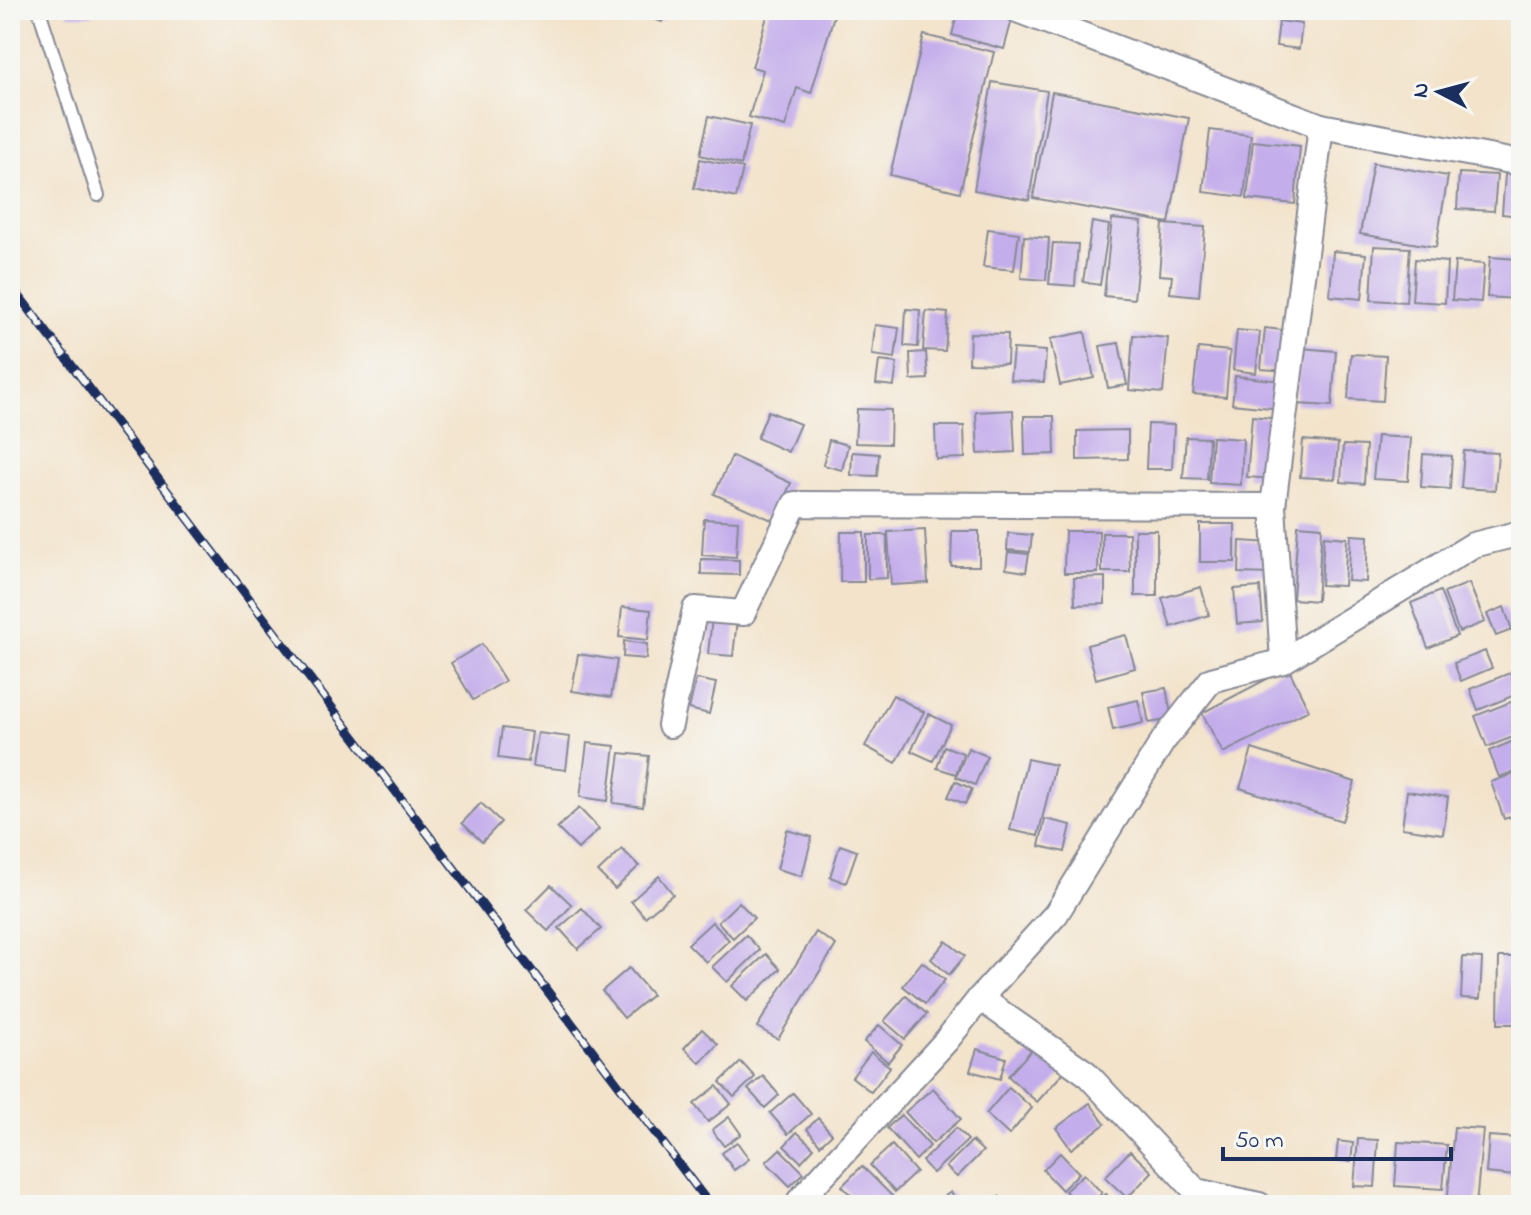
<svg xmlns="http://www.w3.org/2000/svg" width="1531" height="1215" font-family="'Indie Flower',sans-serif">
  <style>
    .building { fill: #c4adeb }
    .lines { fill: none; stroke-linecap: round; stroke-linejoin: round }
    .lane-casing { stroke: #878994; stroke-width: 16 }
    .street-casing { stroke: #878994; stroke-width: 28 }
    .lane { stroke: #fff; stroke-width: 12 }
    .street { stroke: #fff; stroke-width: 24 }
    .rail-casing { stroke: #1b2f5e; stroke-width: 9 }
    .rail { stroke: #f6f6f2; stroke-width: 6; stroke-dasharray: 18; stroke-linecap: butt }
  </style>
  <rect width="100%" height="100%" fill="#f6f6f2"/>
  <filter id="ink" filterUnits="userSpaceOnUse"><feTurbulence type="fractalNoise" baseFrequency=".0125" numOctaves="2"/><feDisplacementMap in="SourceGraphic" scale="16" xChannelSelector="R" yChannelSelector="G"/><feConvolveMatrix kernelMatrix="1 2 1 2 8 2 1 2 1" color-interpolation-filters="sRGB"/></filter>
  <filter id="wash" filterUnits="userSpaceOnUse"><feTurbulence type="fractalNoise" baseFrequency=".006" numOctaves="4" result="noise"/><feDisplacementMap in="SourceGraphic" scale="32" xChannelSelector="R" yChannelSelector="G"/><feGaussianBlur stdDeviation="1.8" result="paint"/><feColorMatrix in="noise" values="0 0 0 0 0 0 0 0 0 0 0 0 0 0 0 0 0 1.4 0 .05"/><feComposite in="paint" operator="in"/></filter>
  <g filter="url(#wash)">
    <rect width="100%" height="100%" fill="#f3e3cb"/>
    <g id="blocks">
      <g class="building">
        <rect x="68" y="10" width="25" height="5"/>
        <polygon points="626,10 666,10 662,22"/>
        <polygon points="769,10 835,12 811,93 797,88 785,127 749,117 763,70 752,67"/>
        <polygon points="958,10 989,10 1013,16 1004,49 952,35"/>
        <polygon points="1279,21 1302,24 1299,49 1276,46"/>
        <polygon points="924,35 994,52 960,192 890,175"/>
        <polygon points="992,82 1047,91 1029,200 974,190"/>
        <polygon points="1052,92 1189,118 1169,223 1033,198"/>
        <polygon points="709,116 750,125 741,165 700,155"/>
        <polygon points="1210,130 1251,135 1244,197 1203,192"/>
        <polygon points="1253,141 1300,146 1295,204 1247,199"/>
        <polygon points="700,159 743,168 736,198 694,188"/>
        <polygon points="1373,163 1448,176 1436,247 1360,234"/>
        <polygon points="1459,173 1497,175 1494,211 1457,209"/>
        <polygon points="1505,174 1521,175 1521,216 1502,214"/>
        <polygon points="1112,219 1142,222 1134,299 1104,296"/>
        <polygon points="1092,222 1109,225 1100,285 1083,282"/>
        <polygon points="1163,224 1205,227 1199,296 1170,293 1172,276 1159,275"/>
        <polygon points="988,229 1019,233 1014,270 983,267"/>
        <polygon points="1024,236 1049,238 1046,280 1021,278"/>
        <polygon points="1053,243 1078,244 1075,286 1049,284"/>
        <polygon points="1374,246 1410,248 1406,302 1371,300"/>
        <polygon points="1333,251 1366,254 1362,299 1330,296"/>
        <polygon points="1490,257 1518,259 1516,299 1487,297"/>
        <polygon points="1415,259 1447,262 1445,303 1412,301"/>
        <polygon points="1455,262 1484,264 1481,302 1452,300"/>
        <polygon points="906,309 920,310 918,347 904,346"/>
        <polygon points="926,311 948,313 945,351 923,350"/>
        <polygon points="875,325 899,328 895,358 872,355"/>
        <polygon points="1265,328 1290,331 1287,371 1261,369"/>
        <polygon points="1237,330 1260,332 1256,373 1233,370"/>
        <polygon points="1085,332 1094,378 1060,385 1050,339"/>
        <polygon points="970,333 1008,334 1007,364 969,363"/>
        <polygon points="1133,335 1168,338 1163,393 1129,390"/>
        <polygon points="1119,343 1127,385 1108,388 1100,346"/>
        <polygon points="1198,348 1230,351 1226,397 1193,394"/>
        <polygon points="1300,348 1336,351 1332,406 1296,404"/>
        <polygon points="1013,349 1046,351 1044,382 1010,380"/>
        <polygon points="926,352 928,379 911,380 910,353"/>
        <polygon points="1351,354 1386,356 1383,401 1348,399"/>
        <polygon points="879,361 897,363 894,386 876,384"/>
        <polygon points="1235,376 1282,381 1280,409 1232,404"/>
        <polygon points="857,409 891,410 890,444 855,443"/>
        <polygon points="1013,410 1015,452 978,454 976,412"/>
        <polygon points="768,411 800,424 788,452 757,438"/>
        <polygon points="1024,416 1054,416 1055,454 1025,455"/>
        <polygon points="1252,416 1279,419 1273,479 1247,477"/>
        <polygon points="1148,424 1174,425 1172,469 1146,469"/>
        <polygon points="935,426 964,426 965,458 936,459"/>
        <polygon points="1128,430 1128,459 1077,460 1077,431"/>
        <polygon points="1377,436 1411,438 1408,481 1373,479"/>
        <polygon points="1186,437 1209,438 1207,479 1183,478"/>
        <polygon points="1212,437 1243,439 1241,485 1209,483"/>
        <polygon points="829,440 848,445 842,470 823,465"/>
        <polygon points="1303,440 1338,443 1335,479 1300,477"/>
        <polygon points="1343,445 1366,446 1364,484 1341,482"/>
        <polygon points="1464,451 1498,453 1495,490 1461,488"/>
        <polygon points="852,452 879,454 877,476 851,475"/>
        <polygon points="1423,454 1452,456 1450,489 1421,487"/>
        <polygon points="732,456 791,483 774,521 714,494"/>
        <polygon points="704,519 738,521 736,557 702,555"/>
        <rect x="1200" y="524" width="35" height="38"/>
        <polygon points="1298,525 1322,527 1317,601 1293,599"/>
        <polygon points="925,530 928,583 891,585 888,532"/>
        <rect x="1135" y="530" width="22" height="66"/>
        <polygon points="952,531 979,531 979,566 951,566"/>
        <polygon points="1065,531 1099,531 1098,573 1064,573"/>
        <polygon points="841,532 864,532 864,582 840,582"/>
        <polygon points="1008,533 1032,535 1030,552 1007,550"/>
        <polygon points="1102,533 1129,533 1130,572 1102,572"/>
        <polygon points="868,535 887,535 887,578 868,579"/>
        <polygon points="1351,535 1368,536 1366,582 1348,581"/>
        <polygon points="1324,536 1347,538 1344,586 1321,585"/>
        <polygon points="1240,541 1272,543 1271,574 1239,573"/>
        <polygon points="1521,550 1521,570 1514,553"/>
        <polygon points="1008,552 1029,554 1026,572 1006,569"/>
        <polygon points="701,559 739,560 739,575 701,574"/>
        <polygon points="1105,577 1105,604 1075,605 1074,578"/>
        <polygon points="1469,583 1485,622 1459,632 1444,593"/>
        <polygon points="1201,587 1209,615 1171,627 1162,598"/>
        <polygon points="1260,587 1263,622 1237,624 1234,589"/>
        <polygon points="1440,591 1457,636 1428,648 1411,603"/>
        <polygon points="622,607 651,610 648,640 619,637"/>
        <polygon points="1504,607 1512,630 1496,636 1487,614"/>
        <polygon points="712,618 737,620 733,656 708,654"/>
        <polygon points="1126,635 1135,668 1096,679 1087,645"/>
        <polygon points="624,641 647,644 646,659 623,657"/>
        <polygon points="482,644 505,681 473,700 451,663"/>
        <polygon points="1485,651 1492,668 1461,681 1454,663"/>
        <polygon points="578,654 617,660 611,697 572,691"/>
        <polygon points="1288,668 1309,710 1223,753 1202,713"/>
        <polygon points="1512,672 1520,693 1478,710 1470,689"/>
        <polygon points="696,679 716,683 709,714 689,709"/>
        <polygon points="1166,688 1172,719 1149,723 1143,692"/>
        <polygon points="893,695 924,712 896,763 865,746"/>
        <polygon points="1521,698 1521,734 1487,747 1475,716"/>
        <polygon points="1138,700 1143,723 1113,730 1108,707"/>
        <polygon points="929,714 951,725 933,761 911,751"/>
        <polygon points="502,728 532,732 528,762 498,758"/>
        <polygon points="538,733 570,737 566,770 533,766"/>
        <polygon points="1521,738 1521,769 1499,777 1489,751"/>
        <polygon points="587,743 615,746 608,801 580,797"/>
        <polygon points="944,746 963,753 956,774 937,768"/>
        <polygon points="968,748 987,756 975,785 956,777"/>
        <polygon points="1252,749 1355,782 1342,821 1240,788"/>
        <polygon points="620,753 649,756 643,807 613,803"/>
        <polygon points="1027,759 1055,765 1038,836 1010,830"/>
        <polygon points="1521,771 1521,813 1504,819 1491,782"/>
        <polygon points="955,781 972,789 965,804 948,797"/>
        <polygon points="1407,791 1448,797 1443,834 1402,828"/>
        <polygon points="481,803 501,822 482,842 462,823"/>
        <polygon points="579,808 599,829 578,849 557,828"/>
        <polygon points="1045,819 1071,825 1065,852 1039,846"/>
        <polygon points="787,830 812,837 802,876 777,869"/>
        <polygon points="840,845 857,851 846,883 830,877"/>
        <polygon points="622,849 639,866 615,889 598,872"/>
        <polygon points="659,876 673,894 645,917 631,901"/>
        <polygon points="551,885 572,905 548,931 526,910"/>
        <polygon points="739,902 754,918 733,938 718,922"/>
        <polygon points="582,908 601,929 578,949 559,928"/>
        <polygon points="712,922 729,940 706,962 688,944"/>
        <polygon points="816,932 836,945 778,1039 757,1027"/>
        <polygon points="746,935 760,950 727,982 712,967"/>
        <polygon points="946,941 965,956 949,975 931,959"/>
        <polygon points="766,954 780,969 747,1001 732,986"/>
        <polygon points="1463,957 1482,958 1480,999 1461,998"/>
        <polygon points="1499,957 1521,957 1521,1024 1498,1024"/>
        <polygon points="922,962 945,980 925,1004 903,986"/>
        <polygon points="629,968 652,995 624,1018 602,991"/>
        <polygon points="906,996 927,1014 905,1039 884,1021"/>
        <polygon points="879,1025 902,1045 888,1062 864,1042"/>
        <polygon points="702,1029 718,1044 700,1063 684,1048"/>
        <polygon points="1036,1045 1065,1071 1037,1102 1008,1076"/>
        <polygon points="977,1049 1006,1058 1000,1079 970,1071"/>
        <polygon points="871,1052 890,1067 871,1092 852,1077"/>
        <polygon points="741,1062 755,1077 734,1097 720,1082"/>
        <polygon points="763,1076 779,1095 765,1108 748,1089"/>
        <polygon points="717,1086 731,1104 708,1122 694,1104"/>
        <polygon points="1009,1087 1032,1108 1009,1135 986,1114"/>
        <polygon points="933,1088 961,1119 933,1143 905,1112"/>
        <polygon points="793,1093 811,1114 788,1134 770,1113"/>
        <polygon points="1090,1103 1105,1124 1071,1149 1056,1128"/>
        <polygon points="901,1115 930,1146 916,1160 887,1128"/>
        <polygon points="729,1117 741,1134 724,1146 712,1130"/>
        <polygon points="818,1118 832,1134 820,1145 807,1129"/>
        <polygon points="1454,1127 1483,1129 1476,1205 1447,1205"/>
        <polygon points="956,1128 968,1140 933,1173 922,1161"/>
        <polygon points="797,1132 814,1148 801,1162 784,1146"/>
        <polygon points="1489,1136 1517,1138 1515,1176 1486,1173"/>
        <polygon points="1358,1139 1378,1140 1375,1187 1354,1186"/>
        <polygon points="972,1141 983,1151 957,1177 946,1167"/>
        <polygon points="1338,1141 1353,1143 1351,1162 1336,1160"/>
        <polygon points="737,1142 749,1159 734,1170 722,1153"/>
        <polygon points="1398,1142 1447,1145 1443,1189 1395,1186"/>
        <polygon points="892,1145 916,1172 895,1192 870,1165"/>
        <polygon points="780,1149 804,1173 790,1186 766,1162"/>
        <polygon points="1130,1151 1152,1172 1127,1198 1105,1177"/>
        <polygon points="1060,1153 1079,1173 1062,1190 1043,1170"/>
        <polygon points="862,1166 892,1196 883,1205 860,1205 842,1186"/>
        <polygon points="1084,1174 1102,1193 1090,1205 1078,1205 1065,1191"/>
        <polygon points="1519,1178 1521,1178 1521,1201 1517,1201"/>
        <polygon points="951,1192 959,1205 932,1205"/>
        <polygon points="1106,1194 1116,1205 1094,1205"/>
        <polygon points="999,1196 1006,1205 989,1205"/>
      </g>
    </g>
  </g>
  <g filter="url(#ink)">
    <use href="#blocks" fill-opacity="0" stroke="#878994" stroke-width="2"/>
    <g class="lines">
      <defs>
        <polyline id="lane" points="39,10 98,195"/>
        <g id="street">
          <polyline points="1321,126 1521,163"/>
          <polyline points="1273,506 1283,661"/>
          <polyline points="670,725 695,609 743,613 795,504 1273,506 1321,126 1017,10"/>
          <polyline points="980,998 1086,1073 1196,1191 1259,1205"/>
          <polyline points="800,1200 946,1041 980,998 1056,914 1163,741 1211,680 1283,661 1473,545 1521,533"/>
        </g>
      </defs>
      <use href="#lane" class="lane-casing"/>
      <use href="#street" class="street-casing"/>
      <use href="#lane" class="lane"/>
      <use href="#street" class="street"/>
      <defs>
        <polyline id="rail" points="10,284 710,1205"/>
      </defs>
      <use href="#rail" class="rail-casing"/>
      <use href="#rail" class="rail"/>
    </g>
  </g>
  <rect width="1531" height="1215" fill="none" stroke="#f6f6f2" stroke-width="40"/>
  <g transform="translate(1439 92) rotate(276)" stroke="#f6f6f2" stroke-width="6" paint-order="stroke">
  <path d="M0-6L14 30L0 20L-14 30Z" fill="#1b2f5e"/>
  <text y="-12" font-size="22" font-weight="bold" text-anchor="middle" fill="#1b2f5e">N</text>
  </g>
  <path d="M1223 1147v12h228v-12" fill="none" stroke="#1b2f5e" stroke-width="4"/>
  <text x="1235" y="1147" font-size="24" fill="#1b2f5e" stroke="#f6f6f2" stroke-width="6" paint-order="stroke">50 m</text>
</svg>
